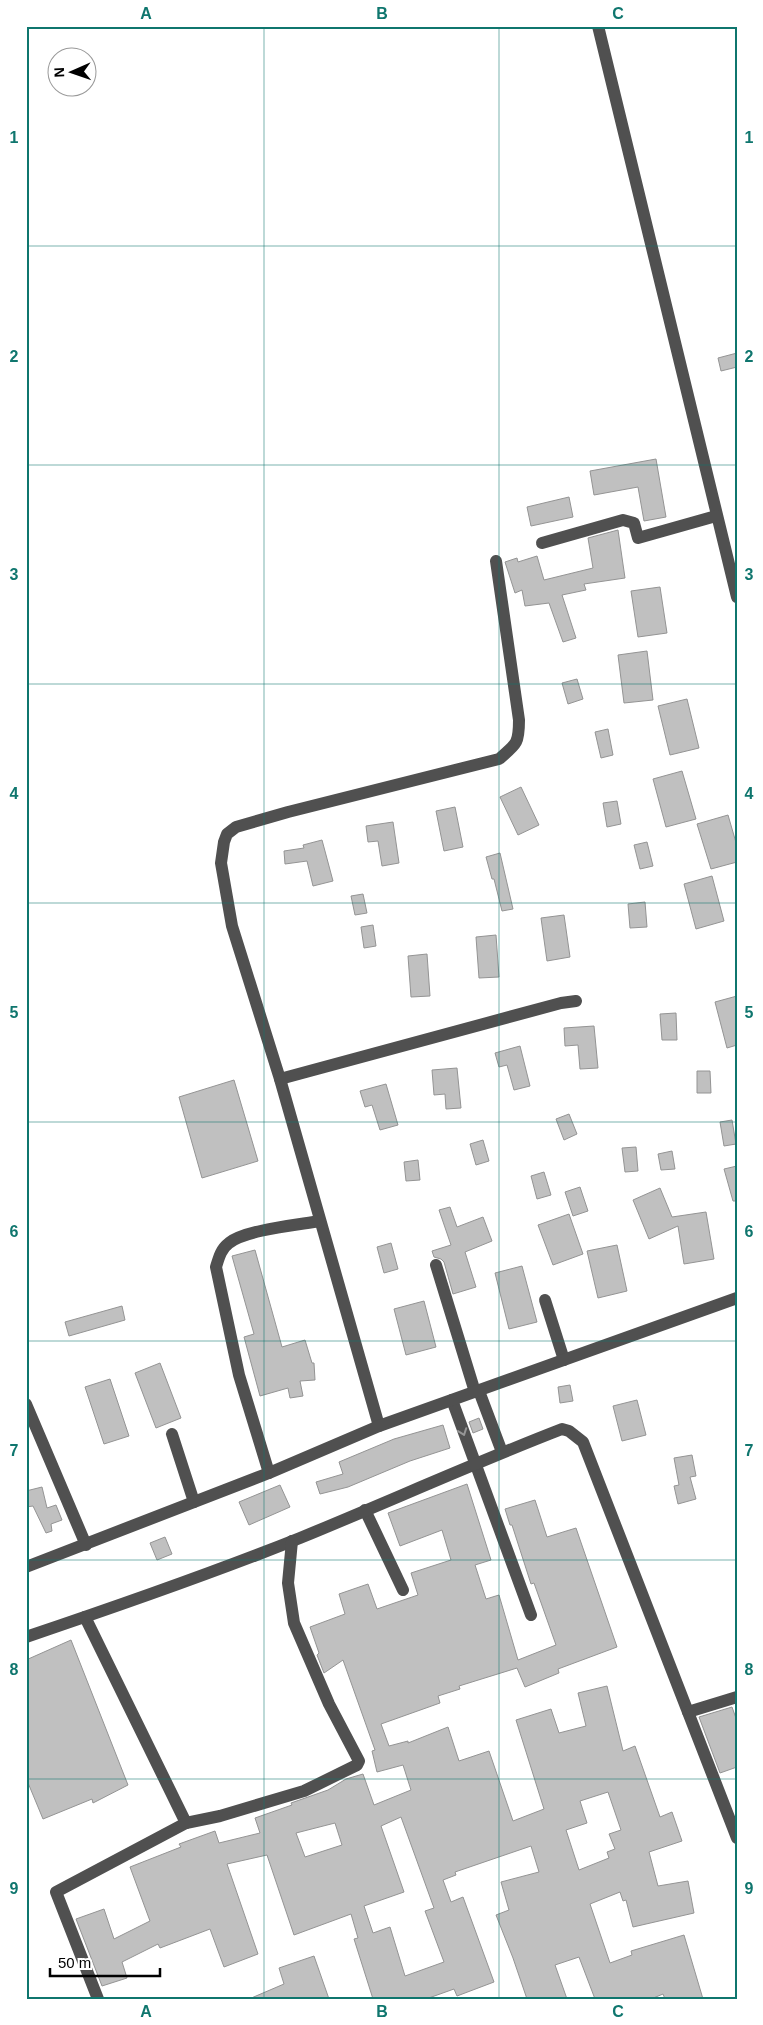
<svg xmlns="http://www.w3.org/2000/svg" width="763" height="2025" font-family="Arial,sans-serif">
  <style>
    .building { fill: #c0c0c0; stroke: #949494; fill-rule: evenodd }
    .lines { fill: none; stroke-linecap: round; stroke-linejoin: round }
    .minor { stroke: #505050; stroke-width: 12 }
    .oneway { stroke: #969696 }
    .grid { fill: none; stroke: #0f766e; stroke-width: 1; stroke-opacity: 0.55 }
    .neatline { fill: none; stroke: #0f766e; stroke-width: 2 }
    .grid-label { font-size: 16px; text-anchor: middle; font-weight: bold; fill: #0f766e }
  </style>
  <rect width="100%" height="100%" fill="#fff"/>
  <g class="building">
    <polygon points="737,353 737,367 721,371 718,358"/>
    <polygon points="656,459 666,517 644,521 638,487 594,495 590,471"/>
    <polygon points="569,497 573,517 531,526 527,507"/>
    <polygon points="618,530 625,578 584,584 586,590 562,595 576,638 563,642 549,603 525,606 522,590 515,593 505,562 517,558 518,562 537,556 544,580 593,568 588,538"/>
    <polygon points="660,587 667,633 638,637 631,591"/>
    <polygon points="647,651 653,700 624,703 618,655"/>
    <polygon points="577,679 583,699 568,704 562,683"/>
    <polygon points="687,699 699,748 670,755 658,706"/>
    <polygon points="608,729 613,755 601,758 595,732"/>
    <polygon points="682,771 696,819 666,827 653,779"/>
    <polygon points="521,787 539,825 518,835 500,797"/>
    <polygon points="617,801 621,824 607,827 603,803"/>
    <polygon points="455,807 463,847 444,851 436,811"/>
    <polygon points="728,815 737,846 737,862 711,869 697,824"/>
    <polygon points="393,822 399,863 382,866 378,841 368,842 366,826"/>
    <polygon points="322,840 333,881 313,886 307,861 285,864 284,851 304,848 303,845"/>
    <polygon points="647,842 653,866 640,869 634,845"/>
    <polygon points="500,853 513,909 502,911 494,879 492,879 486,857"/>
    <polygon points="712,876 724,921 696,929 684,884"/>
    <polygon points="363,894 367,913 355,915 351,896"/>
    <polygon points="645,902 647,927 630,928 628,904"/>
    <polygon points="564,915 570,957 547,961 541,918"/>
    <polygon points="373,925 376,946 364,948 361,927"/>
    <polygon points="496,935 499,977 479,978 476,937"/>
    <polygon points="427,954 430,996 411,997 408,956"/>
    <polygon points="737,996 737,1045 727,1048 715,1002"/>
    <polygon points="676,1013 677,1040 662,1040 660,1014"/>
    <polygon points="594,1026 598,1068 580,1069 578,1045 565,1046 564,1028"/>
    <polygon points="520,1046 530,1086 514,1090 507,1065 499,1067 495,1053"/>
    <polygon points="457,1068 461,1108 446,1109 445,1094 434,1095 432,1070"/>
    <polygon points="697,1071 710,1071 711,1093 697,1093"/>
    <polygon points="234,1080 258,1161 202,1178 179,1097"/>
    <polygon points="386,1084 398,1125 380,1130 372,1105 365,1107 360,1091"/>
    <polygon points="569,1114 577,1134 564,1140 556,1119"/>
    <polygon points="732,1120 736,1144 724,1146 720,1122"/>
    <polygon points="483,1140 489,1161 476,1165 470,1144"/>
    <polygon points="636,1147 638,1171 625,1172 622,1148"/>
    <polygon points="672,1151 675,1169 661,1170 658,1154"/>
    <polygon points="418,1160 420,1180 406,1181 404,1162"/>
    <polygon points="737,1166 737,1201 733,1201 724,1169"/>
    <polygon points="544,1172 551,1195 537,1199 531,1176"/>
    <polygon points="580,1187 588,1211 573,1216 565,1192"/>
    <polygon points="660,1188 672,1217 706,1212 714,1259 684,1264 678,1226 649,1239 633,1200"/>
    <polygon points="450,1207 457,1227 483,1217 492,1241 465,1252 476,1287 453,1294 444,1262 441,1259 434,1257 432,1251 451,1245 439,1210"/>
    <polygon points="569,1214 583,1254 553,1265 538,1225"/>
    <polygon points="391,1243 398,1269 384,1273 377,1247"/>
    <polygon points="617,1245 627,1291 598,1298 587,1251"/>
    <polygon points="255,1250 282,1347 305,1340 312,1363 314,1363 315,1380 300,1381 303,1396 290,1398 288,1388 260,1396 244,1337 254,1334 232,1256"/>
    <polygon points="522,1266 537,1322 509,1329 495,1273"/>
    <polygon points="424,1301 436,1347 406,1355 394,1309"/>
    <polygon points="122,1306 125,1320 69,1336 65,1322"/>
    <polygon points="160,1363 181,1418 156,1428 135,1373"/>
    <polygon points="110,1379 129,1436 104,1444 85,1387"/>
    <polygon points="570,1385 573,1401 560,1403 558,1387"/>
    <polygon points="637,1400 646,1435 622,1441 613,1406"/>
    <polygon points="479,1418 483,1429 473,1433 469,1422"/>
    <polygon points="443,1425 450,1448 410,1461 348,1487 320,1494 316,1482 343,1474 339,1462 394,1439"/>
    <polygon points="692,1455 696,1476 690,1477 696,1499 678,1504 674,1486 679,1485 674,1458"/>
    <path d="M467,1484l24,76 -16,5 11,34 13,-4 19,65 38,-15 -22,-62 -3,1 -19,-59h-2l-5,-16 30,-9 12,37 29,-9 41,119 -59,22 1,4 -34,14 -8,-19 -58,18 1,3 -22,7 2,7 -59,21 8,22 19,-5v2l40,-16 11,34 30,-10 24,70 31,-12 -28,-89 35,-11 8,24 27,-7 -8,-33 29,-7 16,65 12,-5 25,71 12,-5 10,29 -33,11 9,34 30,-5 6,32 -61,14 -7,-27 -3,1 -3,-9 -30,12 20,59 22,-8 -1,-4 53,-16 19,64h-38l-2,-5 -12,5h-56l-16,-42 -24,8 12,34h-40l-14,-41 -17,-43 13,-5 -8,-28 38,-10 -8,-26 -76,26 1,3 -13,5 8,22 12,-5 31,85 -37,14 -3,-7 -28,10h-53l-19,-60 4,-1 -7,-24 -57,21 -27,-80 -40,9 31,90 -34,13 -14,-38 -50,19 -2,-4 -36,18 5,16 -25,8 -26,-67 28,-10 10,30 36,-18 -20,-54 51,-20 -2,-3 36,-13 4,12 41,-10 -5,-15 37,-13 -1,-2 37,-13 18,-11 17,-5 11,31 37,-15 -8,-25 -26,7 -5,-21 3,-1 -32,-90 -19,13 -7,-18 2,-2 -9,-26 35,-13 -6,-20 29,-10 9,25 41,-14 -7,-22 40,-13 -9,-30 -42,16 -12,-33zM608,1792l13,38 -12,4 6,15 -8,3 2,6 -30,12 -13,-40 21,-7 -7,-22zM401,1817l33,91 -9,3 19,51 -39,14 -15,-49 -17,6 -9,-27 40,-14 -23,-66zM335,1823l7,22 -37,12 -9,-24z"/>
    <polygon points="280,1485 290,1507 249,1525 239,1502"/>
    <polygon points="42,1487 47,1508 56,1505 62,1520 51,1524 52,1531 46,1533 33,1506 26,1507 26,1491"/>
    <polygon points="165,1537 172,1554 157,1560 150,1543"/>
    <polygon points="71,1640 128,1785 93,1803 92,1799 43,1819 26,1778 26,1660"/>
    <polygon points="732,1707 737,1721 737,1767 720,1773 699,1717"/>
    <polygon points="314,1956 329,1999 249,1999 284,1984 279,1968"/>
  </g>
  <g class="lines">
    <g class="minor">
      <polyline points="598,26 737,597"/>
      <polyline points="542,543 623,520 634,523 638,538 716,516"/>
      <polyline points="280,1079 561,1003 576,1001"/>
      <polyline points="436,1265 475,1392"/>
      <polyline points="545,1300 564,1360"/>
      <polyline points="479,1391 502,1452"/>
      <polyline points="452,1400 531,1615"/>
      <polyline points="26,1404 86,1545"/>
      <path d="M379,1426l-99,-347 -48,-153 -11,-63 3,-21 3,-8 9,-7 52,-15 211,-53c18,-15 20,-16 20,-39l-23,-159"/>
      <polyline points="172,1434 194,1502"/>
      <path d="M269,1473l-30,-98 -23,-108c3,-10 5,-18 13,-24 16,-13 68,-18 91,-22"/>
      <polyline points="365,1510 403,1590"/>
      <polyline points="26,1567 269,1473 379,1426 737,1298"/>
      <polyline points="85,1617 186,1823"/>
      <path d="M26,1637c92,-31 184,-63 274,-99 88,-36 174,-75 262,-109l7,2 14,11 154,396"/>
      <polyline points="688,1712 737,1697"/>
      <polyline points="98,1999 56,1892 186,1823 220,1816 304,1791 357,1765 359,1761 329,1704 294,1623 288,1583 292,1541"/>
    </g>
  </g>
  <defs><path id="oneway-chevron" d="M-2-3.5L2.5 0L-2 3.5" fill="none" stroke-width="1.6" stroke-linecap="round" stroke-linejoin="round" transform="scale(1.25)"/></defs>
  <use class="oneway" href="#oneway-chevron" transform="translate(463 1432) rotate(70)"/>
  <path class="grid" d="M264,26v1973M499,26v1973M26,246h711M26,465h711M26,684h711M26,903h711M26,1122h711M26,1341h711M26,1560h711M26,1779h711"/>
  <rect width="763" height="2025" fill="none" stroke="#ffffff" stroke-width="55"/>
  <g transform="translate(72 72) rotate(268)"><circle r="24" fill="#ffffff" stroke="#999999"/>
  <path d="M0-4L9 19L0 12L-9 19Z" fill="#000000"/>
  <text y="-8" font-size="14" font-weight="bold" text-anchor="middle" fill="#000000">N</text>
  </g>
  <path d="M50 1968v8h110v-8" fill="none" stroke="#000000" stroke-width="2.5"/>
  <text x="58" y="1968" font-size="15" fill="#000000" stroke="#ffffff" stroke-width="4" paint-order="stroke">50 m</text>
  <rect x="28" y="28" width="708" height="1970" class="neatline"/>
  <g class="grid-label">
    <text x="146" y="19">A</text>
    <text x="382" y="19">B</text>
    <text x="618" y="19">C</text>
    <text x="14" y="143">1</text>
    <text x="749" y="143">1</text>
    <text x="14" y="362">2</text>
    <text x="749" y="362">2</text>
    <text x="14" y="580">3</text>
    <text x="749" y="580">3</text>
    <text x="14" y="799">4</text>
    <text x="749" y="799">4</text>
    <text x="14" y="1018">5</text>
    <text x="749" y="1018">5</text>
    <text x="14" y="1237">6</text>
    <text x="749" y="1237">6</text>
    <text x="14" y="1456">7</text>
    <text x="749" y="1456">7</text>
    <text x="14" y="1675">8</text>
    <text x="749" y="1675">8</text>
    <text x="14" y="1894">9</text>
    <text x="749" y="1894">9</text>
    <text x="146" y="2017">A</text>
    <text x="382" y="2017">B</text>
    <text x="618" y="2017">C</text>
  </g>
</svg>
